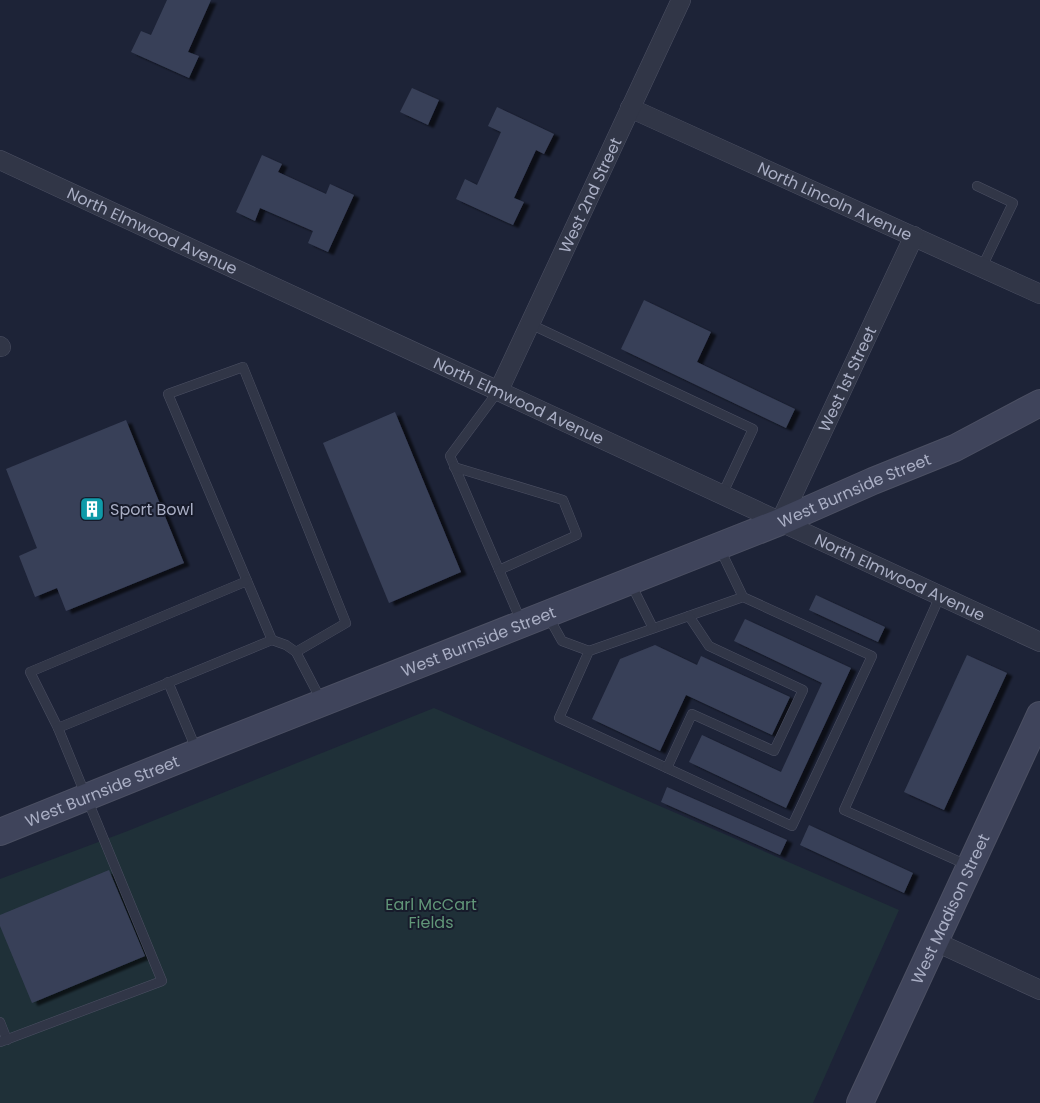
<svg xmlns="http://www.w3.org/2000/svg" width="1040" height="1103" font-family="Poppins,sans-serif">
  <style>
    .green { fill: #1f3038 }
    .building { fill: #394058; filter: url(#shadow) }
    .lines { fill: none; stroke-linecap: round; stroke-linejoin: round }
    .service-casing { stroke: #4c5063; stroke-width: 10 }
    .minor-casing { stroke: #4c5063; stroke-width: 20 }
    .secondary-casing { stroke: #4c5063; stroke-width: 28 }
    .service { stroke: #313647; stroke-width: 9 }
    .minor { stroke: #313647; stroke-width: 19 }
    .secondary { stroke: #3f445b; stroke-width: 26 }
    .labels { text-anchor: middle; dominant-baseline: central; stroke-width: 4; stroke-linejoin: round; paint-order: stroke }
    .street-label { font-size: 16px; fill: #aaafc5; stroke: #171b2b }
    .poi-label { font-size: 16px; fill: #aaafc5; stroke: #171b2b; text-anchor: start }
    .park-label { font-size: 16px; fill: #619678; stroke: #171b2b }
  </style>
  <defs>
    <filter id="shadow"><feDropShadow dx="5.5" dy="3" stdDeviation="1" flood-color="#0009"/></filter>
  </defs>
  <rect width="100%" height="100%" fill="#1d2337"/>
  <polygon class="green" points="434,708 899,910 813,1103 0,1103 0,879 125,832"/>
  <g class="building">
    <polygon points="167,0 211,0 188,52 199,56 189,78 131,52 141,31 151,35"/>
    <polygon points="412,88 439,100 428,125 400,112"/>
    <polygon points="497,107 554,134 544,154 536,150 514,198 524,202 513,225 456,199 465,179 477,185 501,132 488,126"/>
    <polygon points="262,155 282,164 278,172 326,194 330,184 354,195 328,252 308,243 313,231 260,208 255,221 236,212"/>
    <polygon points="644,300 711,332 697,362 795,409 786,428 621,349"/>
    <polygon points="395,412 461,572 389,603 323,443"/>
    <polygon points="126,420 184,563 66,611 57,588 35,597 19,556 37,548 6,469"/>
    <polygon points="816,595 885,627 878,642 809,610"/>
    <polygon points="745,619 851,668 786,808 689,762 702,735 781,772 822,683 734,641"/>
    <polygon points="655,645 697,665 701,656 790,697 772,735 686,695 660,751 592,719 620,659"/>
    <polygon points="967,655 1007,673 944,810 904,792"/>
    <polygon points="667,787 787,840 780,855 661,802"/>
    <polygon points="809,825 913,873 904,893 800,845"/>
    <polygon points="109,870 145,956 32,1003 0,926 0,915"/>
  </g>
  <g class="lines">
    <defs>
      <g id="service">
        <polyline points="977,186 1013,203 982,267"/>
        <polyline points="530,324 753,429 722,495"/>
        <polyline points="499,390 450,456 521,621"/>
        <polyline points="454,467 563,500 577,535 499,570"/>
        <polyline points="720,549 743,597 872,656 792,826 559,718 589,651 743,597"/>
        <polyline points="631,584 653,628"/>
        <polyline points="940,596 844,810 967,865"/>
        <polyline points="548,616 562,641 589,651"/>
        <polyline points="272,640 168,394 243,367 346,623 296,652"/>
        <polyline points="168,682 197,751"/>
        <polyline points="58,728 30,672 247,581"/>
        <polyline points="667,768 692,714 774,751 803,690 709,646 689,616"/>
        <polyline points="0,1022 7,1040"/>
        <polyline points="0,1042 162,981 58,728 272,640 286,645 296,652 321,700"/>
      </g>
      <g id="minor">
        <path id="s1" d="M630,108l410,186"/>
        <path id="s2" d="M0,160l1040,482"/>
        <polyline points="0,346 1,347"/>
        <path id="s3" d="M499,390l182,-390"/>
        <path id="s4" d="M780,522l134,-286"/>
        <polyline points="934,941 1040,990"/>
      </g>
      <g id="secondary">
        <path id="s5" d="M0,832l213,-86 567,-224 93,-41 82,-33 85,-45"/>
        <path id="s6" d="M860,1103l180,-388"/>
      </g>
    </defs>
    <use href="#service" class="service-casing"/>
    <use href="#minor" class="minor-casing"/>
    <use href="#secondary" class="secondary-casing"/>
    <use href="#service" class="service"/>
    <use href="#minor" class="minor"/>
    <use href="#secondary" class="secondary"/>
  </g>
  <defs>
    <symbol id="building-square" viewBox="-11 -11 22 22"><rect x="-9" y="-9" width="18" height="18" rx="4" fill="#0f9aa8" stroke="#171b2b"/><path d="M-4-6H4V6H1V3H-1V6H-4ZM-2.5-4.3h1.7v1.8h-1.7ZM.8-4.3h1.7v1.8H.8ZM-2.5-1h1.7V.8h-1.7ZM.8-1h1.7V.8H.8Z" fill="#fff"/></symbol>
  </defs>
  <g fill-rule="evenodd">
    <use href="#building-square" x="78" y="495" width="28" height="28"/>
  </g>
  <g class="labels">
    <g class="street-label">
      <text stroke="none"><textPath href="#s3" startOffset="215">West 2nd Street</textPath></text>
      <text stroke="none"><textPath href="#s1" startOffset="225">North Lincoln Avenue</textPath></text>
      <text stroke="none"><textPath href="#s2" startOffset="168">North Elmwood Avenue</textPath></text>
      <text stroke="none"><textPath href="#s4" startOffset="158">West 1st Street</textPath></text>
      <text stroke="none"><textPath href="#s2" startOffset="572">North Elmwood Avenue</textPath></text>
      <text stroke="none"><textPath href="#s5" startOffset="920">West Burnside Street</textPath></text>
      <text stroke="none"><textPath href="#s2" startOffset="992">North Elmwood Avenue</textPath></text>
      <text stroke="none"><textPath href="#s5" startOffset="515">West Burnside Street</textPath></text>
      <text stroke="none"><textPath href="#s5" startOffset="110">West Burnside Street</textPath></text>
      <text stroke="none"><textPath href="#s6" startOffset="214">West Madison Street</textPath></text>
    </g>
    <g class="poi-label">
      <text x="110" y="509">Sport Bowl</text>
    </g>
    <g class="park-label">
      <text x="431" y="904">Earl McCart<tspan x="431" dy="18">Fields</tspan></text>
    </g>
  </g>
</svg>
